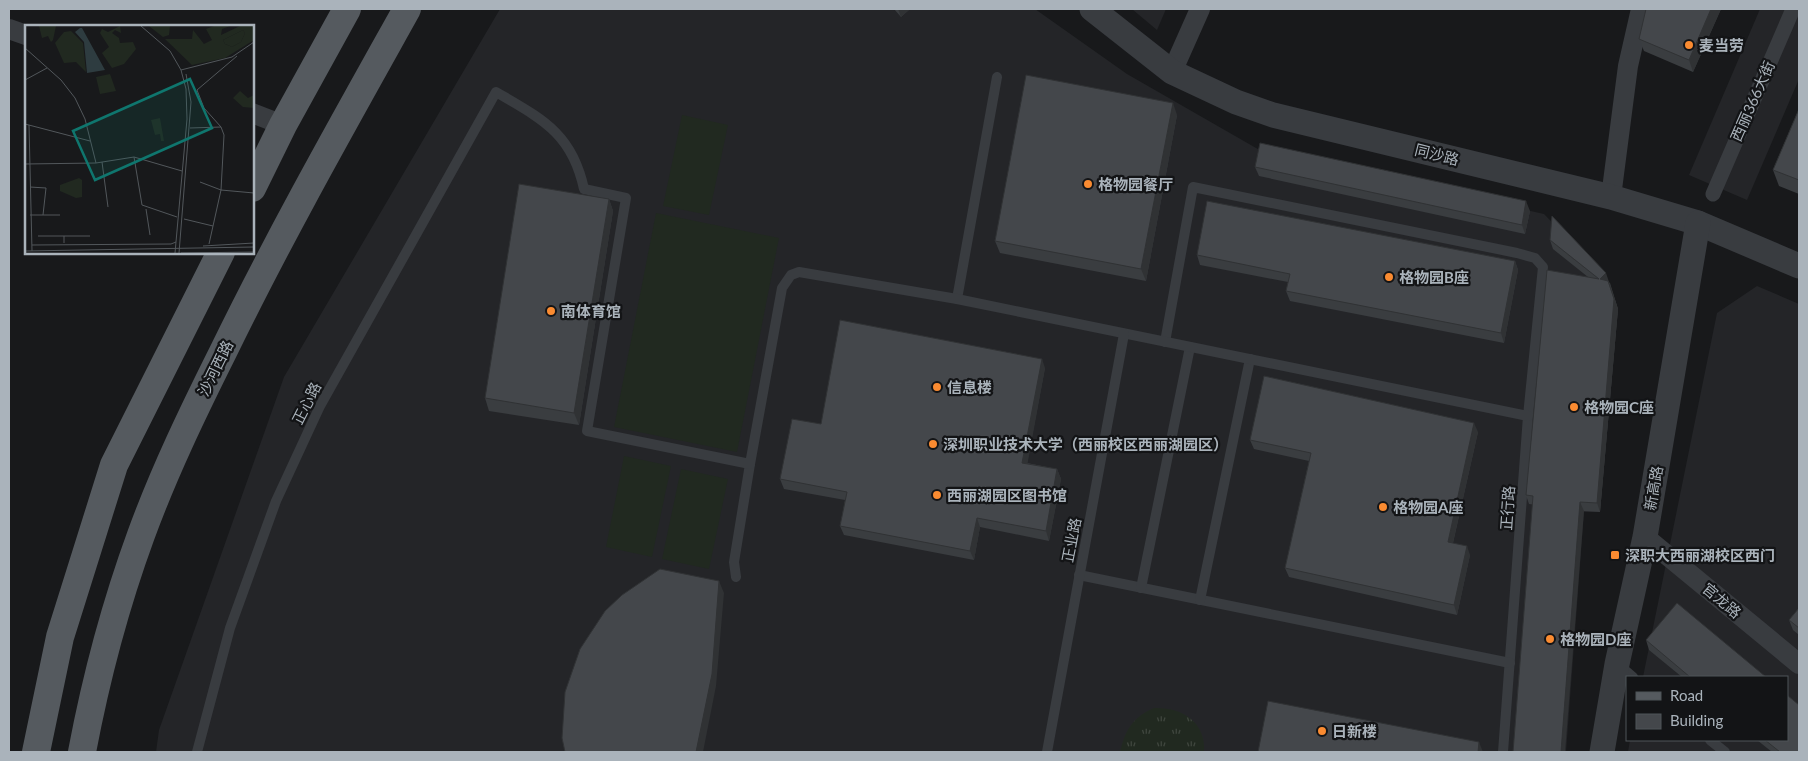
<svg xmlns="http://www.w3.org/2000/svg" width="1808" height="761" font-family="Lato,'Noto Sans SC',sans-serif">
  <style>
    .built { fill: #242528 }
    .grass { fill: url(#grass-tufts) }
    .pitch { fill: #212920 }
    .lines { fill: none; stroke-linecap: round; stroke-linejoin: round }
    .service { stroke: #393c40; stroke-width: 10 }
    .pedestrian { stroke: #393c40; stroke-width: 15 }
    .minor { stroke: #393c40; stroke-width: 20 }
    .tertiary { stroke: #393c40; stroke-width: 25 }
    .primary { stroke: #555a5f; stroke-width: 28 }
    .wall { fill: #3a3d40 }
    .shaded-wall { fill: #303234 }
    .building { fill: #44474b; stroke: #303234 }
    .poi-dot { fill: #fa8b31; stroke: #131416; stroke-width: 2 }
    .labels { text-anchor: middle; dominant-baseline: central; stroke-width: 4.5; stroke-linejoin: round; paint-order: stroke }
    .poi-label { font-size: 15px; font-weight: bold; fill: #aab3bb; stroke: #131416; text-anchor: start }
    .street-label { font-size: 15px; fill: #aab3bb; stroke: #131416 }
    .inset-road { fill: none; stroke: #52575b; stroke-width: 1 }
    .view { fill: #0f766e; fill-opacity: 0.15; stroke: #0f766e; stroke-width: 2.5 }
    .inset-edge { fill: none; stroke: #aab3bb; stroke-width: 2.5 }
  </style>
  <defs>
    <pattern id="grass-tufts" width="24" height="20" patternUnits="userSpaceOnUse" patternTransform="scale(1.25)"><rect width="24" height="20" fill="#212920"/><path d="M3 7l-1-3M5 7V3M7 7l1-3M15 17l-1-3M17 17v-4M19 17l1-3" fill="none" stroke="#3f463e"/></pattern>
  </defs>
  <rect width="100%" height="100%" fill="#18191b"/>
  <g class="built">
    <polygon points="500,9 1035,9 1127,74 1263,152 1544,214 1596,267 1611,288 1618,309 1600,512 1584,512 1566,752 156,752 159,730 284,377"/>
    <polygon points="1132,9 1166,9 1157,30"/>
    <polygon points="1760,9 1799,9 1799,79 1747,200 1689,175"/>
    <polygon points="1757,286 1799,304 1799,752 1628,752 1630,740 1787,740 1787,677 1643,677 1717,313"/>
  </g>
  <path class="grass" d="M1154,708c28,-1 52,14 50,44h-84c5,-22 13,-35 34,-44z"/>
  <g class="pitch">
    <polygon points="682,115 728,125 709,215 663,206"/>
    <polygon points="656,213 779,238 737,452 614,427"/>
    <polygon points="624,456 671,466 652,557 606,547"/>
    <polygon points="681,469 728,479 709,569 662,559"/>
  </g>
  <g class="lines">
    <g class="service">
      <polyline points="957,299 997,77"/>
      <polyline points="1165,342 1193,187 1517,253 1535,258 1543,267 1528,416 1503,752"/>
      <polyline points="1079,575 1510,663"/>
      <polyline points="736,577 734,562 750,464"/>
      <polyline points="1141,588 1190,347"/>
      <polyline points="1200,600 1250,359"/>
      <polyline points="1619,665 1633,677"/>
      <polyline points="1710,740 1725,752"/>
      <path d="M197,752l33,-124 46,-127 44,-95 176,-314c46,27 76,41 88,97l42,9 -39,233 163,33 32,-176 9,-13 8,-3 158,27 571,117"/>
      <polyline points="1047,752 1124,334"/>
    </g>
    <polyline class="pedestrian" points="1713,194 1793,9"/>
    <g class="minor">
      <polyline points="9,29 26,35"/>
      <polyline points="1172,72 1200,9"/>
      <polyline points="252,113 283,125"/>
      <polyline points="1611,197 1628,66 1641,9"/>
      <polyline points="1645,537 1799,664"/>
    </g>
    <g class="tertiary">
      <polyline points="1092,9 1172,72 1236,102 1273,115 1611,197 1698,223 1799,266"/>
      <polyline points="1602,752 1617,664 1645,537 1698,223"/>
    </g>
    <g class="primary">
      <polyline points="252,188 283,125 347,9"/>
      <polyline points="36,752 60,637 114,465 221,252"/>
      <path d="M82,752c14,-74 33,-146 59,-217 23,-63 52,-123 82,-183 57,-117 121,-230 184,-343"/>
    </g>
  </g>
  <g class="wall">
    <polygon points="894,9 910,9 901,17"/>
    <polygon points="1646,9 1721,9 1693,72 1644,51 1639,39"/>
    <polygon points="1799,109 1799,194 1779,186 1773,170"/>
    <polygon points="1177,115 1146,281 1000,253 995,241"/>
    <polygon points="1255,167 1530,211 1525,234 1259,176"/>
    <polygon points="609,199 613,211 579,425 489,411 485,398"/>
    <polygon points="1550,240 1610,283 1618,309 1600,512 1584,511 1529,504 1526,495 1588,277 1553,249"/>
    <polygon points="1197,255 1515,261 1518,270 1504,343 1290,301 1286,291 1288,282 1200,265"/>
    <polygon points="1045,368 1027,463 1057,469 1061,479 1049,541 980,527 974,560 844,535 840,526 845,500 784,489 780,479 821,424"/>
    <polygon points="1478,432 1453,543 1470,555 1457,615 1289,577 1285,568 1309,461 1254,449 1250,440"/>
    <polygon points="1799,608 1799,635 1793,630 1789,620"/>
    <polygon points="1646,640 1766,677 1682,677 1649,650"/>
    <polygon points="1757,740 1787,740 1799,752 1772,752"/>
  </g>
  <g class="shaded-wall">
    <polygon points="898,9 910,9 901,17"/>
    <polygon points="1711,9 1721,9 1693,72 1689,60"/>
    <polygon points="1173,103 1177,115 1146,281 1141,269"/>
    <polygon points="609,199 613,211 579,425 574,413"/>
    <polygon points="1526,201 1530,211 1525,234 1522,225"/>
    <polygon points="1515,261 1518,270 1504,343 1501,333"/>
    <polygon points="1606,273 1618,309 1600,512 1597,503 1600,279"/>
    <polygon points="1042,359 1045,368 1026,472 1022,463"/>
    <polygon points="1474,423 1478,432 1451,551 1448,542"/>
    <polygon points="1057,469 1061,479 1049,541 1046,531"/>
    <polygon points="1580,502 1584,511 1565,752 1561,752"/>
    <polygon points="977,518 980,527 974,560 970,551"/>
    <polygon points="1467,546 1470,555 1457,615 1454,605"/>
    <polygon points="719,581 724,593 716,686 703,752 696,752"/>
    <polygon points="1479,742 1483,752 1478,752"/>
  </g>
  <g class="building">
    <polygon points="1646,9 1711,9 1689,60 1639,39"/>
    <polygon points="1026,75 1173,103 1141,269 995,241"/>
    <polygon points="1799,109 1799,180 1773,170"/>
    <polygon points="1260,143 1526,201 1522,225 1255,167"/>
    <polygon points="519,184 609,199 574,413 485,398"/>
    <polygon points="1207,201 1515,261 1501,333 1286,291 1290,274 1197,255"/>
    <polygon points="1552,216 1606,273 1600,279 1608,281 1614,299 1597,503 1580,502 1561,752 1513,752 1533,496 1526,495 1547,270 1599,279 1550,240"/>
    <polygon points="840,320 1042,359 1022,463 1057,469 1046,531 977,518 970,551 840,526 847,492 780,479 792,419 821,424"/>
    <polygon points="1264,376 1474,423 1448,542 1467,546 1454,605 1285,568 1311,453 1250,440"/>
    <polygon points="660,569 719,581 712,674 696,752 565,752 562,738 565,692 580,649 605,611 622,595"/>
    <polygon points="1677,603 1766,677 1690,677 1646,640"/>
    <polygon points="1799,608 1799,628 1789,620"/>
    <polygon points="1787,695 1799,705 1799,752 1780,752 1765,740 1787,740"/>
    <polygon points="1268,701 1479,742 1478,752 1258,752"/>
  </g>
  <g class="poi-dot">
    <circle cx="1689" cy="45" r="5"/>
    <circle cx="1088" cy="184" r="5"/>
    <circle cx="1389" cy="277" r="5"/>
    <circle cx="551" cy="311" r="5"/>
    <circle cx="937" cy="387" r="5"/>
    <circle cx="1574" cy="407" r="5"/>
    <circle cx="933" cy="444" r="5"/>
    <circle cx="937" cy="495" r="5"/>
    <circle cx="1383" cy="507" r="5"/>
    <rect x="1610" y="550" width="10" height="10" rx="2.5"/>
    <circle cx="1550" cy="639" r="5"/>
    <circle cx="1322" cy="731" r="5"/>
  </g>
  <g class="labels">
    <g class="poi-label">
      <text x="1699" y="45">麦当劳</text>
      <text x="1098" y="184">格物园餐厅</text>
      <text x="1399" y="277">格物园B座</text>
      <text x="561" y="311">南体育馆</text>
      <text x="947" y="387">信息楼</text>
      <text x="1584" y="407">格物园C座</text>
      <text x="943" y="444">深圳职业技术大学（西丽校区西丽湖园区）</text>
      <text x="947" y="495">西丽湖园区图书馆</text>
      <text x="1393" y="507">格物园A座</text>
      <text x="1625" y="555">深职大西丽湖校区西门</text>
      <text x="1560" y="639">格物园D座</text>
      <text x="1332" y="731">日新楼</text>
    </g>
    <g class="street-label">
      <text transform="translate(1752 101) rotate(-66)">西丽366大街</text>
      <text transform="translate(1437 154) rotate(14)">同沙路</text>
      <text transform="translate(215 368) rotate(-64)">沙河西路</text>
      <text transform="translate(306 403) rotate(-63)">正心路</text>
      <text transform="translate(1653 488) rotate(-80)">新高路</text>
      <text transform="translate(1507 508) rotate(-86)">正行路</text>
      <text transform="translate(1071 540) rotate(-79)">正业路</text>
      <text transform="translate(1722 600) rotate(40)">官龙路</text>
    </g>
  </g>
  <g transform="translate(25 25)">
    <rect width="229" height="229" fill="#18191b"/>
    <path d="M218,5l2,3 -4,9 -9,5 -7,-3 -2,-4zM85,49l6,17 -16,3 -4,-17z" fill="#212920"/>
    <path d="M95,1l1,7 -6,-3 -3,3 7,5 1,5 13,-1 3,7 -12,15 -12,4 -10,-15 7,-6 -9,-14 2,-4 6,3zM124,1h21l-1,9 -6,2zM189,1h16l-8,3 -1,6 19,-9h14v14l-29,18 -33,7 -27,-26h27l1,-9 11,14 8,-4 -6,-11zM218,5l2,3 -4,9 -9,5 -7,-3 -2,-4zM46,6l12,12 3,29 -10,-10 -12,1 -9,-20 9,-11zM215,66l8,7 6,-3v13l-11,-1 -10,-9z" fill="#212920" fill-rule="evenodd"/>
    <path d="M14,1h17l-3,14 -2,2 -3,-6 -6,2zM54,153l3,2v17l-6,1 -16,-7v-6z" fill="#212920"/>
    <path d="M135,93l4,23h-3l-1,-7 -5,1 -4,-15z" fill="#212920"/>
    <path d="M55,3h2l23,42 -18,3 -3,-31 -9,-10z" fill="#2e3c40"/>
    <path class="inset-road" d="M116,1l29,25 11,19 5,19 1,30 -12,134M0,23l36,32 14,18 10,21 11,44M156,45l51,-13 22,-15M0,55l22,-12M0,99l65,17M4,100l3,126M165,103l31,-1M109,132l8,48 35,12M77,137l6,45M0,139l71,-1 38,-6 48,14M175,157l21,8 33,3M5,162l16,1 -3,27M121,184l4,26M5,190h30M159,194l29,7M13,211h26M39,218v-7h26M184,219l12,-54 3,-55 -3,-8 -17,-19 -7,-18 40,-34M7,220l139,-1 5,-2M178,221l51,-3M0,226l229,-4M154,228l12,-151 -5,-28M156,228l73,-1"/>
    <path class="view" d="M165,54l22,49 -117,52 -22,-49z"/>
    <rect width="229" height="229" class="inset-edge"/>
  </g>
  <rect width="1808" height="761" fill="none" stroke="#aab3bb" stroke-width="20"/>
  <rect x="1626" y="676" width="162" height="65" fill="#131416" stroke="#4f5458"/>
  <rect x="1636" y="692" width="25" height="8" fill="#555a5f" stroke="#4f5458"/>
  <text x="1670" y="701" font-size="15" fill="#aab3bb">Road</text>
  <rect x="1636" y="714" width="25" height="15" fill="#44474b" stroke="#4f5458"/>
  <text x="1670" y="726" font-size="15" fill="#aab3bb">Building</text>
</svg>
